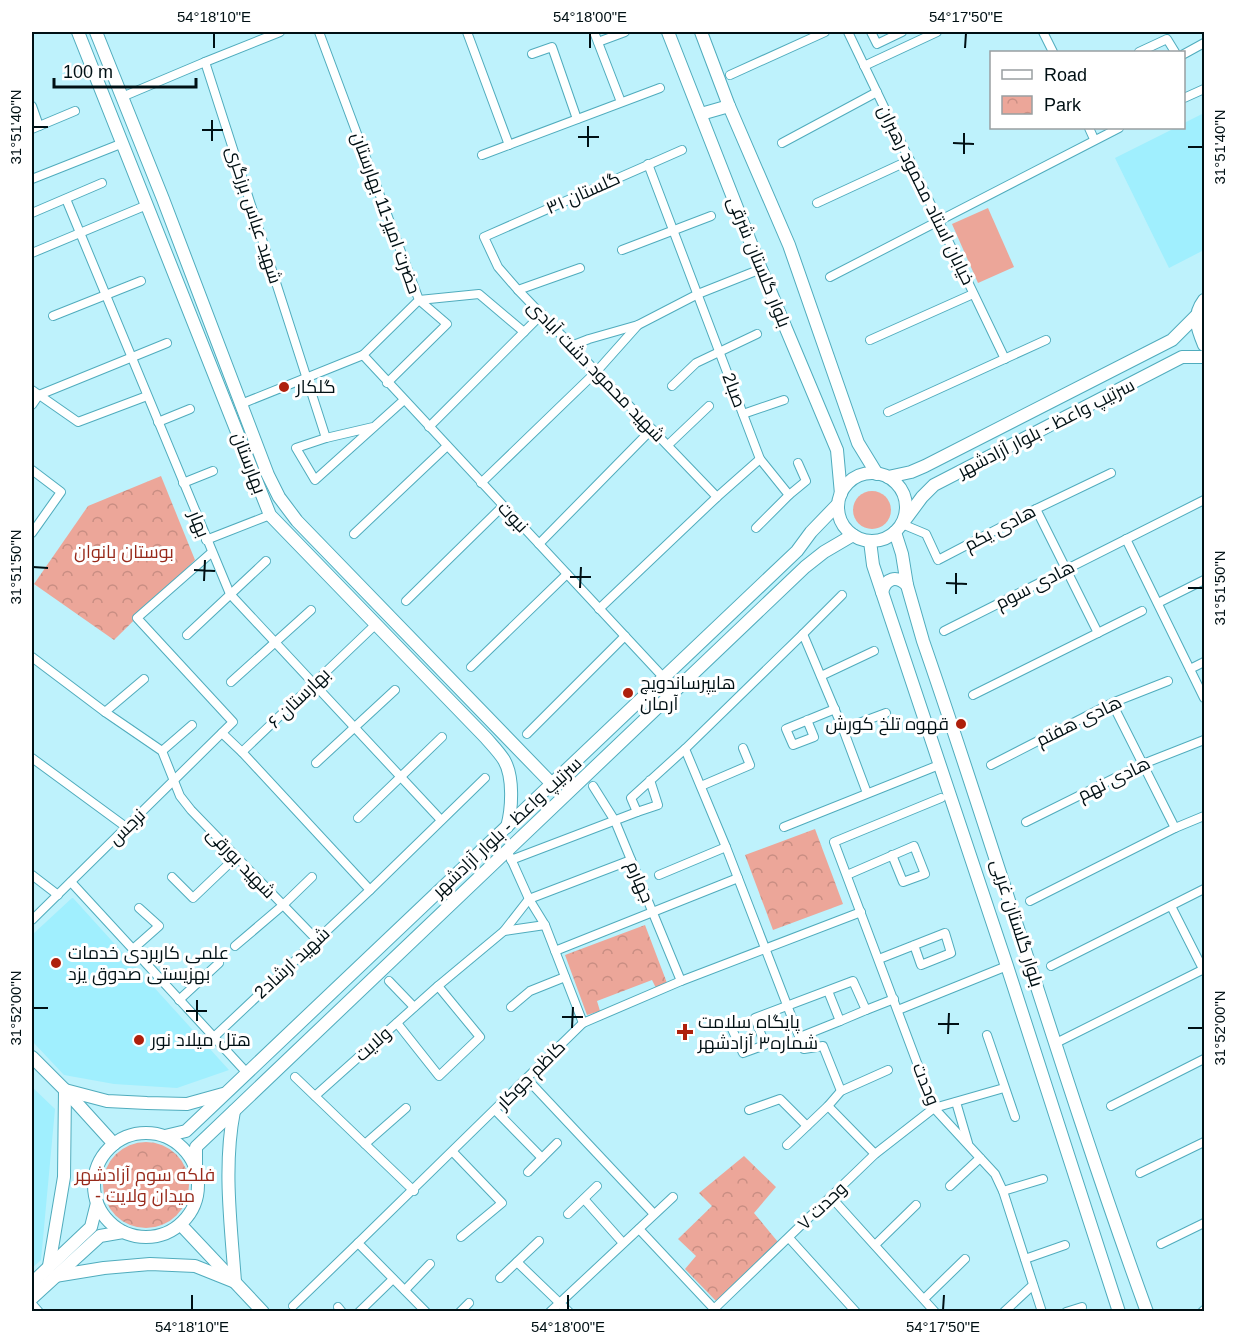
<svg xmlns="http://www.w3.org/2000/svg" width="1236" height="1343" font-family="Helvetica,Cairo,sans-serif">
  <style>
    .built { fill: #a0effe }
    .grass { fill: #eca699 }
    .park { fill: url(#park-crowns) }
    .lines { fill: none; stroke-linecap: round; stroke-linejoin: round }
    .street-casing { stroke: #50acbd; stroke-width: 10 }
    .secondary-casing { stroke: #50acbd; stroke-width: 14 }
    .street { stroke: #fff; stroke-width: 8 }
    .secondary { stroke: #fff; stroke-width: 12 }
    .ticks { fill: none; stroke: #001014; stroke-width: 2 }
    .poi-dot { fill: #ae200c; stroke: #fff; stroke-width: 2 }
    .labels { text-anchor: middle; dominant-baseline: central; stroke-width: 6; stroke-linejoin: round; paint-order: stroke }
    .street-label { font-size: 18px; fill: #001014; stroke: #fff }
    .poi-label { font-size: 18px; fill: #001014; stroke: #fff; text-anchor: start }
    .park-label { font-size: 18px; fill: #97291a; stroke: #fff }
    .neatline { fill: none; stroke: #001014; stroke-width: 2 }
    .ticks-label { font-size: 15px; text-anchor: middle; fill: #001014 }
  </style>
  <defs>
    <pattern id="park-crowns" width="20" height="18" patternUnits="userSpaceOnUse" patternTransform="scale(1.5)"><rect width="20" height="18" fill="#eca699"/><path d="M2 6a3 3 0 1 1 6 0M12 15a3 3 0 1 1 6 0" fill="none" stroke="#c98e83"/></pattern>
  </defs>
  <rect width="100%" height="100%" fill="#bef2fc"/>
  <g class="built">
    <polygon points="1204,113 1204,250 1169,268 1115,158 1175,128 1184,128 1184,123"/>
    <polygon points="72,898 73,898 229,1070 177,1088 114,1084 64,1075 32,1041 32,935"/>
    <polygon points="32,1087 55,1109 41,1260 32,1268"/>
  </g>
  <g class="grass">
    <polygon points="988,208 1014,267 978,283 952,224"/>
    <circle cx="872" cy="510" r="19"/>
  </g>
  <g class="park">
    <polygon points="161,476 195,560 114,640 34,584 88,506"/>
    <polygon points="815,829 843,904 773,930 745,855"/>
    <polygon points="645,925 667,983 656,988 652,980 597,1001 600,1011 587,1015 565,955"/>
    <circle cx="146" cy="1185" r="43"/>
    <polygon points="744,1156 776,1187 754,1213 778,1242 716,1301 685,1269 696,1256 678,1239 712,1206 699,1193"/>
  </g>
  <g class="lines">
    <defs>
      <g id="street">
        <polyline points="280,32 205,62 326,438"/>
        <polyline points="467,32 509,145"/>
        <polyline points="594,32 621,102"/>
        <polyline points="848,32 1005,359"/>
        <polyline points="871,32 877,44 902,32"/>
        <polyline points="1043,32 1053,52"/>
        <polyline points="598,42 625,32"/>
        <polyline points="1139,52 1167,39 1175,52"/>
        <polyline points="532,54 552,47 577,119"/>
        <polyline points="1184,54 1204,43"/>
        <polyline points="864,66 937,32"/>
        <polyline points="730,75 825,32"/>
        <polyline points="122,97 205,62"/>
        <polyline points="1184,98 1204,89"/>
        <polyline points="32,106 39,126"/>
        <polyline points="1089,128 1094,139"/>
        <polyline points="32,129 75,111"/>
        <polyline points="782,143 877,92"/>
        <polyline points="682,150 484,237 498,267 518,290 717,497"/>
        <polyline points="482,155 660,88"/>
        <polyline points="648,164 760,459 789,495 756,528"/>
        <polyline points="32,179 123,143"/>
        <polyline points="66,199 230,594 441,820"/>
        <polyline points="817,203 910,160"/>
        <polyline points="32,213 102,183"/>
        <polyline points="622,250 711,216"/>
        <polyline points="32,253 147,205"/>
        <polyline points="830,277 1119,128"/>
        <polyline points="518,290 580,268"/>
        <polyline points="419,300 479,294 524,332"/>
        <polyline points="53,316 141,281"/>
        <polyline points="870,340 973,294"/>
        <polyline points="571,346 589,339 638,325 698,294 761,269"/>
        <polyline points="363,355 664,678"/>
        <polyline points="387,383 447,324 419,300"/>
        <polyline points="672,386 696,363 757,334"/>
        <polyline points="32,390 78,422 147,396"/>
        <polyline points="241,404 363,355 419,300 319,32"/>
        <polyline points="32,405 39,395 167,343"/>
        <polyline points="888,412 1046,340"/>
        <polyline points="743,414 784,400"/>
        <polyline points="158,422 190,409"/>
        <polyline points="373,427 326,438 296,448 315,480 404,400"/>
        <polyline points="429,427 542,314"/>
        <polyline points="668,445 709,406"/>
        <polyline points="32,470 61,492 32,533"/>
        <polyline points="183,483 213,471"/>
        <polyline points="481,483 597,371 638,325"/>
        <polyline points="789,495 806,481 798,463"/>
        <polyline points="1036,509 1098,633"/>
        <polyline points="902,524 926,534 938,560 1036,509 1111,473"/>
        <polyline points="354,534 447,446"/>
        <polyline points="1126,539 1204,698"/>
        <polyline points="206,540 270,515"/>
        <polyline points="539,544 652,429"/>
        <polyline points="406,601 503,506"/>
        <polyline points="1158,603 1204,580"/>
        <polyline points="599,609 717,497 760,459"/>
        <polyline points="944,631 1204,500"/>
        <polyline points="803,634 842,595"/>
        <polyline points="187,635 266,561"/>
        <polyline points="32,657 105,712 162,751 180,796 191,810 317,940"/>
        <polyline points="471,667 567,574"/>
        <polyline points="1190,669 1204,662"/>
        <polyline points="821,676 874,651"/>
        <polyline points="231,682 311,610"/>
        <polyline points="973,695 1142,611"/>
        <polyline points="1112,703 1175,828"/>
        <polyline points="105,712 144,679"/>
        <polyline points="807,720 814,737 793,745 786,729 835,709"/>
        <polyline points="843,729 886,713"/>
        <polyline points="222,733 242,752 375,625"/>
        <polyline points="527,734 625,636"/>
        <polyline points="162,751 192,725"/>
        <polyline points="242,752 370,890"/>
        <polyline points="32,758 126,827"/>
        <polyline points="316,763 395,690"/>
        <polyline points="991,765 1112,703 1168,681"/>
        <polyline points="650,780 658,805 637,812 631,798 685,749"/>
        <polyline points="593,786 615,821 681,981"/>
        <polyline points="701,786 750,765 743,748"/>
        <polyline points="941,798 834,842 934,1108 995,1174 1003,1191 1042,1312"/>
        <polyline points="358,818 442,737"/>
        <polyline points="1026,822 1143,764 1204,740"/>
        <polyline points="784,827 939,765"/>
        <polyline points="507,850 529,899 545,925 583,1023"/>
        <polyline points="511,860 637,812"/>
        <polyline points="32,875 58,895"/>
        <polyline points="659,875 726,847"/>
        <polyline points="847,875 914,846 925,874 903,882 892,855"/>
        <polyline points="172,877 193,898 236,857"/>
        <polyline points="71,882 247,1073"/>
        <polyline points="1030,901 1175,828 1204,816"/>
        <polyline points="1171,906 1204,971"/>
        <polyline points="32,920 233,722 137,618 211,553"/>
        <polyline points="504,931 529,899 631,860"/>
        <polyline points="235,946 282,906 312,877"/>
        <polyline points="133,949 159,926 139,908"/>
        <polyline points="555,951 738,878"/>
        <polyline points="879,959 945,933 951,953 921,965 914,945"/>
        <polyline points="1051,966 1204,889"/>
        <polyline points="389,981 414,1007"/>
        <polyline points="179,1000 219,963"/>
        <polyline points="511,1007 530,991 565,977"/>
        <polyline points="866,1010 894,999"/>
        <polyline points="898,1010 1007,966"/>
        <polyline points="397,1023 439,1076 480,1037 438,986"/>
        <polyline points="732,1029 743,1053 765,1045 755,1018 853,981 866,1010 840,1021 828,991"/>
        <polyline points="987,1035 1015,1117"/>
        <polyline points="214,1037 370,890 485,778"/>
        <polyline points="800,1037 840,1021"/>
        <polyline points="1056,1043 1204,969"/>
        <polyline points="295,1077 414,1191"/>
        <polyline points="527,1079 654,1214"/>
        <polyline points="841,1091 823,1046 804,1049 726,847 685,749 803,634 843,729 867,793"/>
        <polyline points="315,1096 438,986 504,931 545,925"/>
        <polyline points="956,1102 968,1143"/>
        <polyline points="828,1106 875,1154"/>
        <polyline points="1111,1106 1204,1059"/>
        <polyline points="495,1110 542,1158"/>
        <polyline points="749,1110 780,1099 807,1126"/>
        <polyline points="365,1144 406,1108"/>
        <polyline points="787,1145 828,1106 841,1091 888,1070"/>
        <polyline points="453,1152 502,1203 461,1237"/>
        <polyline points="528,1172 557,1143"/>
        <polyline points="1140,1173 1204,1142"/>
        <polyline points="950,1186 980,1158"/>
        <polyline points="1003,1191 1043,1179"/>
        <polyline points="831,1197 935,1312"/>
        <polyline points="584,1199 623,1243"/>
        <polyline points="568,1214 597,1186"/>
        <polyline points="639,1229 716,1311"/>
        <polyline points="789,1238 856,1312"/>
        <polyline points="1161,1244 1204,1223"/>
        <polyline points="875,1245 916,1205"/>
        <polyline points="1025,1259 1065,1245"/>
        <polyline points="517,1262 569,1312"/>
        <polyline points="500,1278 539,1241"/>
        <polyline points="405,1290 430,1264"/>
        <polyline points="924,1299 965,1259"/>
        <polyline points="32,1304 39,1312"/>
        <polyline points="293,1306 358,1243"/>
        <polyline points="338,1307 342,1312"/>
        <polyline points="714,1309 875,1154 934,1108 1004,1088"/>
        <polyline points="359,1312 393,1279"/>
        <polyline points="426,1312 358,1243 583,1023 681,981 861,912"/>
        <polyline points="460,1312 469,1303"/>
        <polyline points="550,1312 673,1197"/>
        <polyline points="1004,1312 1033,1285"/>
        <polyline points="1066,1312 1082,1307"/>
        <polyline points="1202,1312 1204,1310"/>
      </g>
      <g id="secondary">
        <path d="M78,32l192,483 216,223c6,7 13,14 18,22 10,17 8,49 3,67"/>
        <polyline points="96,32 163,199 268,475 279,497 297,521 553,785"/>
        <polyline points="668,32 761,269 837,450 841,494"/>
        <polyline points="701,32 729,106 789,245 858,443 877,474"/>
        <polyline points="701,114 729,106"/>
        <path d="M1204,300c-12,16 -7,28 0,45"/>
        <circle cx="872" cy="507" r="34"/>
        <polyline points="888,477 911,472 925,466 1172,340 1196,316"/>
        <polyline points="902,524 922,497 934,485 1182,357 1204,357"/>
        <path d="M895,532l7,22 5,31 16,56c77,222 143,449 224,671"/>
        <polyline points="870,541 873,565 882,592 1007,966 1119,1312"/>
        <path d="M882,592c4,-14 14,-17 25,-7"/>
        <polyline points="32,1057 65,1090 114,1144"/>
        <circle cx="146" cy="1185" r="52"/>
        <polyline points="165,1136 186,1131 797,551 811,532 838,504"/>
        <polyline points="196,1168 196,1147 805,567 824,552 853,535"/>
        <polyline points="181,1225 263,1312"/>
        <polyline points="49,1266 64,1177 65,1090 107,1101 147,1103 187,1104 223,1094"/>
        <path d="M55,1276l49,-8 46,-4 45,2 40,16c-4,-57 -12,-115 -1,-171"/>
        <polyline points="32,1283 91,1227 97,1203"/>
        <polyline points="32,1298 100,1236 123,1232"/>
      </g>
    </defs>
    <use href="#street" class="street-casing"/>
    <use href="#secondary" class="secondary-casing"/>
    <use href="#street" class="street"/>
    <use href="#secondary" class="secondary"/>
  </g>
  <path class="ticks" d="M214,48v-15M590,48v-15M965,48l1,-15M33,127h15M202,130h21M578,137h21M212,141v-21M953,143l21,1M588,147v-21M1188,147h15M964,154v-21M33,567l15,1M194,570l21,1M570,577h21M204,581l1,-21M946,583l21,1M580,588l1,-21M1188,588h15M956,594v-21M33,1008h15M186,1011h21M562,1017h21M197,1021v-21M938,1024h21M572,1028l1,-21M1188,1028h15M948,1034l1,-21M192,1310v-15M568,1310v-15M943,1310l1,-15"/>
  <g class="poi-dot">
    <circle cx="284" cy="387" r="6"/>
    <circle cx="628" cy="693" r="6"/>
    <circle cx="961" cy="724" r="6"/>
    <circle cx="56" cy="963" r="6"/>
    <path d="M682 1023h6v6h6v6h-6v6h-6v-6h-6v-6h6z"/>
    <circle cx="139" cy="1040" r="6"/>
  </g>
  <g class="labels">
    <g class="street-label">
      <text transform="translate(583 193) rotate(-24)">گلستان ۳۱</text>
      <text transform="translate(926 195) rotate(64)">خیابان استاد محمود رهبران</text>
      <text transform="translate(386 213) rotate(70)">حضرت امیر-11 بهارستان</text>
      <text transform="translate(254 215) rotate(72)">شهید عباس برزگری</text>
      <text transform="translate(759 262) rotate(68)">بلوار گلستان شرقی</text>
      <text transform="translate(596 371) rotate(46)">شهید محمود دشت آبادی</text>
      <text transform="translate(734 390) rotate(69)">صبا2</text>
      <text transform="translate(1046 428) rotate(-27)">سرتیپ واعظ - بلوار آزادشهر</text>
      <text transform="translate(249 463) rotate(69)">بهارستان</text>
      <text transform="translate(513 517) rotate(47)">نبوت</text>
      <text transform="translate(199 524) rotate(68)">بهار</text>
      <text transform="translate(1000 528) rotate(-28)">هادی یکم</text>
      <text transform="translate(1035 585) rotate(-27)">هادی سوم</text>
      <text transform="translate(299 698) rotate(-44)">بهارستان ۶</text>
      <text transform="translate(1079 721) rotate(-26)">هادی هفتم</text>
      <text transform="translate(1114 779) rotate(-26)">هادی نهم</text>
      <text transform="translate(127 827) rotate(-44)">نرجس</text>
      <text transform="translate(507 827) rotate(-43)">سرتیپ واعظ - بلوار آزادشهر</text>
      <text transform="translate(241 863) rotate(46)">شهید بورقی</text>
      <text transform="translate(640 882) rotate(67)">جهارم</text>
      <text transform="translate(1017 923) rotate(72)">بلوار گلستان غربی</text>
      <text transform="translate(292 963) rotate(-43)">شهید ارشاد2</text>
      <text transform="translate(373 1044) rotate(-42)">ولایت</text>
      <text transform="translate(531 1075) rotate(-45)">کاظم جوکار</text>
      <text transform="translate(926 1084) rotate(68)">وحدت</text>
      <text transform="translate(822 1206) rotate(-44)">وحدت ۷</text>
    </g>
    <g class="poi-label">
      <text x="296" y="387">گلکار</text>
      <text x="640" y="683">هایپرساندویچ<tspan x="640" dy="21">آرمان</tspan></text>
      <text x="949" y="724" text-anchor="end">قهوه تلخ کورش</text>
      <text x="68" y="953">علمی کاربردی خدمات<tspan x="68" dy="21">بهزیستی صدوق یزد</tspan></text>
      <text x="698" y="1022">پایگاه سلامت<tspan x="698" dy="21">شماره۳ آزادشهر</tspan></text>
      <text x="151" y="1040">هتل میلاد نور</text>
    </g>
    <g class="park-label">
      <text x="124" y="552">بوستان بانوان</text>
      <text x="145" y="1175">فلکه سوم آزادشهر<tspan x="145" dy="21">- میدان ولایت</tspan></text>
    </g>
  </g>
  <rect width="1236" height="1343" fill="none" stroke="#ffffff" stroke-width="66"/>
  <rect x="990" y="51" width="195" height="78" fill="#ffffff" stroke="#999fa1" stroke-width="1.5"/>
  <rect x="1002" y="70" width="30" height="9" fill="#ffffff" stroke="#999fa1" stroke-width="1.5"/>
  <text x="1044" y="81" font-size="18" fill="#001014">Road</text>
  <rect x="1002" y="96" width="30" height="18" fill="url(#park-crowns)" stroke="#999fa1" stroke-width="1.5"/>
  <text x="1044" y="111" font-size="18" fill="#001014">Park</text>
  <path d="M54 78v9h142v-9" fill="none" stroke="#001014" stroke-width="3"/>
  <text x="63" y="78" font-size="18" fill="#001014" stroke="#ffffff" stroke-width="4.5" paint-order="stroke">100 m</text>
  <rect x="33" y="33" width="1170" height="1277" class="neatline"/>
  <g class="ticks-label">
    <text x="214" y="22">54°18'10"E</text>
    <text x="590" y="22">54°18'00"E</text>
    <text x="966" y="22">54°17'50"E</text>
    <text transform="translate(16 127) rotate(-90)" y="5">31°51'40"N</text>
    <text transform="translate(1220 147) rotate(-90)" y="5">31°51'40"N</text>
    <text transform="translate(16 567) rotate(-90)" y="5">31°51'50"N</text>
    <text transform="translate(1220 588) rotate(-90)" y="5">31°51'50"N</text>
    <text transform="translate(16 1008) rotate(-90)" y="5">31°52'00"N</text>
    <text transform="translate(1220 1028) rotate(-90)" y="5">31°52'00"N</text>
    <text x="192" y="1332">54°18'10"E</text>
    <text x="568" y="1332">54°18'00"E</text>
    <text x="943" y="1332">54°17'50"E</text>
  </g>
</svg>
